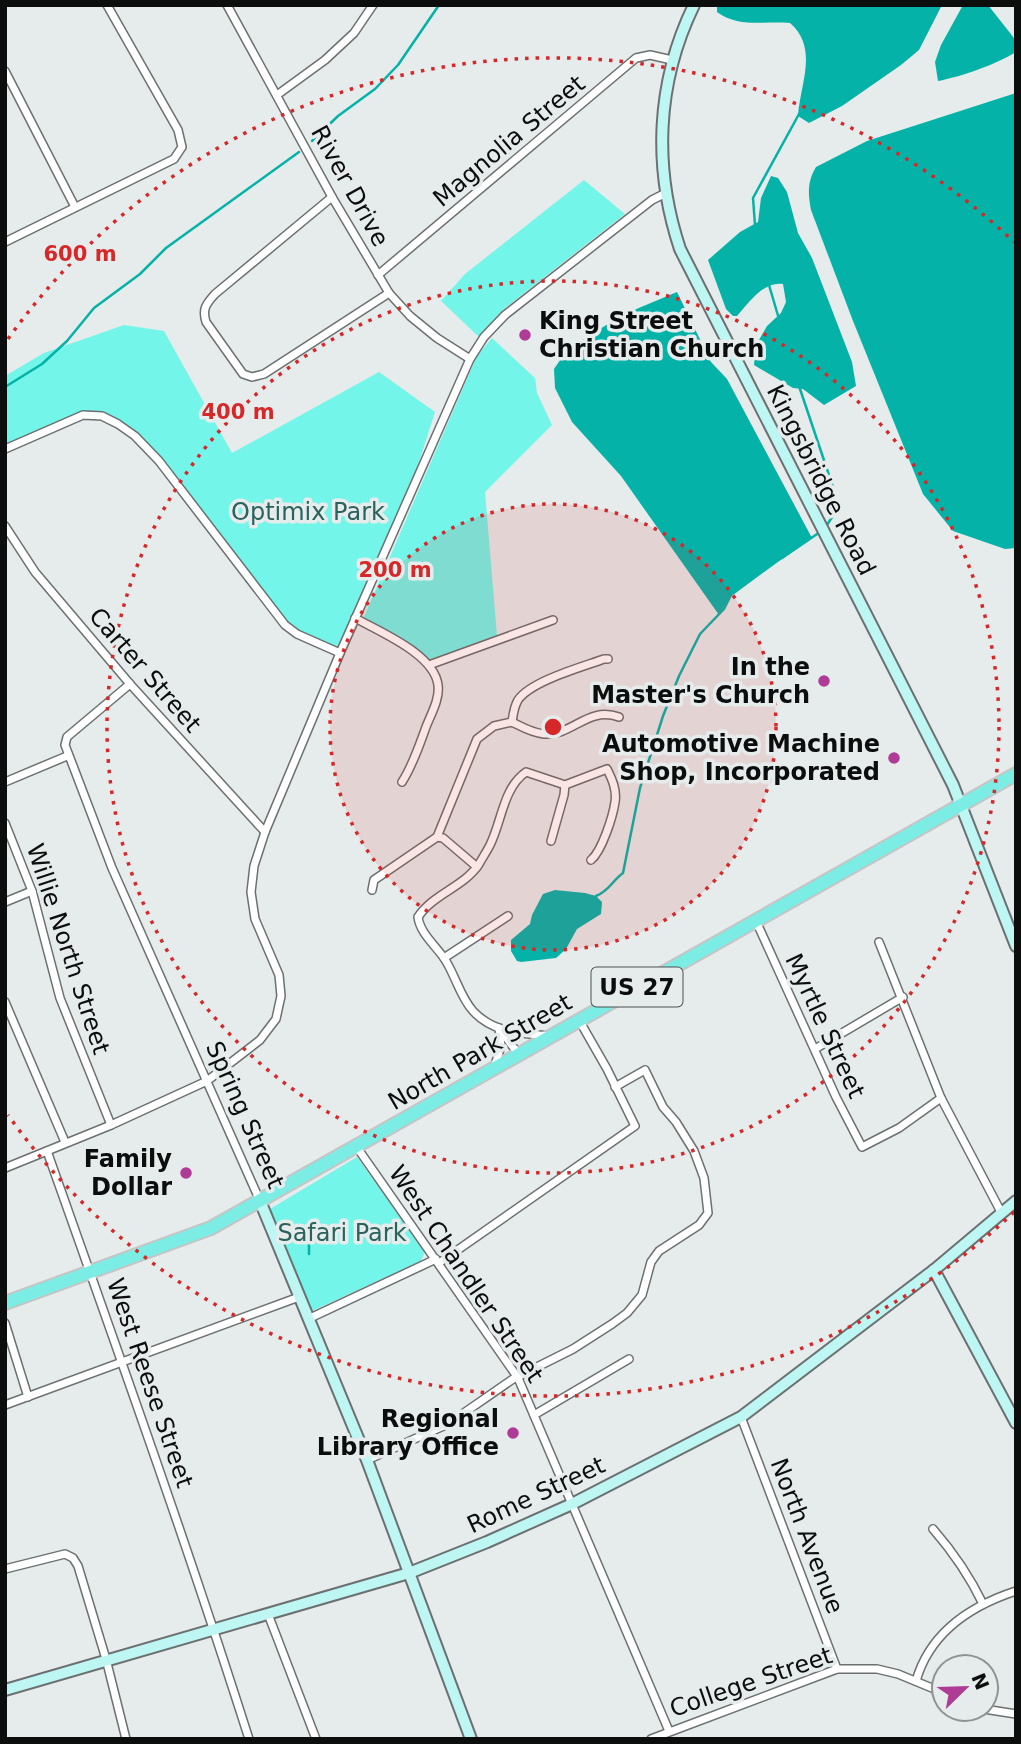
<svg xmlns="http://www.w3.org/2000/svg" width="1021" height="1744" font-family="'DejaVu Sans',sans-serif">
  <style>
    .green { fill: #73f5e9 }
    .water { fill: #05b2a8 }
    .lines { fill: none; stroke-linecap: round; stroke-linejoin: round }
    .stream { stroke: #05b2a8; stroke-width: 2.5 }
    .street-casing { stroke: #6c7070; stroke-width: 10 }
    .secondary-casing { stroke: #6c7070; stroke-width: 14 }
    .primary-casing { stroke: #c5c5c5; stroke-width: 16 }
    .street { stroke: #fff; stroke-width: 7 }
    .secondary { stroke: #bdf6f2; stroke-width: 10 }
    .primary { stroke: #7bede5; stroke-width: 12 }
    .ring { fill: none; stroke: #d62828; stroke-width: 3.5; stroke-dasharray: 3.5 7 }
    .poi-dot { fill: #ae3b96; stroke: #e6ebeb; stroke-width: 2.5 }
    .labels { text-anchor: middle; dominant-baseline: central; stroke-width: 7; stroke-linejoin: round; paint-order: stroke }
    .shield { fill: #e6ebeb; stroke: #4d5050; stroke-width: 2 }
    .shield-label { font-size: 23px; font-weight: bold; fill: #0c0e0d }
    .street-label { font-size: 24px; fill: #0c0e0d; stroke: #e6ebeb }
    .poi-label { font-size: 24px; font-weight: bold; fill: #0c0e0d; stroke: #e6ebeb; text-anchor: end }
    .park-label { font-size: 24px; fill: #2a625d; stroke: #e6ebeb }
    .centre { fill: #d62828; stroke: #e6ebeb; stroke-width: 3.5 }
    .ring-label { font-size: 21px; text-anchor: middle; font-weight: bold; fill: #d62828; stroke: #e6ebeb; stroke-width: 7; stroke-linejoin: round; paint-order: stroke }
  </style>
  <rect width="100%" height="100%" fill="#e6ebeb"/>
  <g class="green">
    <polygon points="584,180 625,214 505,308 479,337 441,301 465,274"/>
    <path d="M124,325l40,6 68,122 147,-81 56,40 -34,106 -61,135 -43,-19 -138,-173c-16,-16 -34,-36 -56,-44 -23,-8 -75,22 -98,32v-73l39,-23z"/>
    <polygon points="492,338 535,378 537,393 552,425 485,492 497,636 430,661 363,619 477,356"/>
    <polygon points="357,1157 425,1251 421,1261 312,1311 308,1309 270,1209"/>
  </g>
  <g class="water">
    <path d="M717,5h225l-23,45 -18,15 -59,41 -33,17 -11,-7c2,-32 21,-68 -8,-93 -27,-2 -51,5 -73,-11z"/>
    <path d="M963,5h25l26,33 2,14c-19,12 -56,25 -78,29l-3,-19 6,-17z"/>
    <path d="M1016,93v455l-11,1 -52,-18 -30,-37 -70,-173 -42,-111c-3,-16 -4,-28 5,-43l51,-26z"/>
    <path d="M771,176l7,2 9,14 11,41 14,25 40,104 4,24 -32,19 -21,-16 -10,-1 -39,-23 2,-20 11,-19 14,-13 5,-11 -3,-18c-20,-3 -34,19 -46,32h-4l-7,-7 -18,-49 32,-28 18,-10 3,-24z"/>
    <polygon points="677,292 711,362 727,379 812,538 731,595 719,615 621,476 572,422 555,388 554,369 567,350 622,315"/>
    <polygon points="555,890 585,893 596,896 602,902 601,914 577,929 566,949 556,958 521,962 517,961 511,951 511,940 530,924 532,915 543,894"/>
  </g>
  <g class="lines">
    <g class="stream">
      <polyline points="312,141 338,116 375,89 398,65 439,5"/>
      <polyline points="755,225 753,198 799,114"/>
      <polyline points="769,285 779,319"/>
      <polyline points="799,386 832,484 836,511 825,528"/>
      <polyline points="5,387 42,364 67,341 94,308 140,274 166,248 299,152"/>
      <polyline points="782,558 820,532"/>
      <path d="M596,896c13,-5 16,-15 27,-23l17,-85 23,-72 16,-40 21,-42 24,-25 7,-14 43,-32"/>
      <polyline points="306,1227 309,1232 309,1254"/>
    </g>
    <defs>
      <g id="street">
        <polyline points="227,5 332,197 389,293 410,316 437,338 470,359"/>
        <polyline points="5,71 75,207"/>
        <polyline points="277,95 325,60 354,33 373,5"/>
        <path d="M332,197l-117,97c-9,10 -13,15 -9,28l37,52 9,3 12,-3 125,-81"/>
        <polyline points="5,242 174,159 182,147 178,130 107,5"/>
        <polyline points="378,275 636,58 650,55 672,60"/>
        <polyline points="5,449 83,415 102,416 118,424 135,436 159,461 285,625 297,634 340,653"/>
        <polyline points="5,526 35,572 130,684 265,832"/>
        <path d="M355,618c25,14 79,36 83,67 2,14 -7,29 -12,42 -7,19 -13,38 -24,55"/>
        <polyline points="429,665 553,620"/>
        <polyline points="130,684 67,737 65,745 112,868 260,1201"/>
        <path d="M512,722c1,-8 2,-15 6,-22 13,-19 64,-33 86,-41h4"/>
        <polyline points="5,782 67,756"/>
        <polyline points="5,823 32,891 60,998 111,1125"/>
        <path d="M437,837l40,-98 17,-13 18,-4c10,5 20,11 32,12 29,2 43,-28 75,-17"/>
        <polyline points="551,841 564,795 565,785"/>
        <polyline points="372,890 374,880 437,837 443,838 477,867"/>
        <polyline points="5,902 32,891"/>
        <polyline points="756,921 836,1097 862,1147 899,1128 941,1098"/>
        <polyline points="879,942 941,1098 1001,1212"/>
        <polyline points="444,958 508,916"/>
        <polyline points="5,1002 65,1142"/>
        <polyline points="502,1032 519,1055"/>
        <path d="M550,1036c-27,-3 -56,-2 -77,-25 -13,-14 -18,-37 -29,-53 -9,-13 -24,-25 -26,-41 15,-23 46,-30 61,-53 4,-7 8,-13 11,-19 12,-24 13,-57 36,-73l39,13 42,-16c5,10 10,21 8,33 -2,14 -13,49 -24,58"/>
        <polyline points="815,1049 903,997"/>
        <polyline points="494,1068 501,1046 499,1028"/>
        <polyline points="356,1146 518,1378 669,1731"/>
        <path d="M47,1151c69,195 139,390 202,588"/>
        <polyline points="5,1168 111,1125 207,1081 260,1040 276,1019 281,996 279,975 255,919 251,892 254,866 265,832 340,653 470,359 484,337 505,315 652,200 666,193"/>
        <polyline points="439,1263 635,1126 607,1069 579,1020"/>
        <polyline points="308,1319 436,1259"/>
        <polyline points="5,1323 28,1397"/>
        <polyline points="5,1405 299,1297"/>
        <polyline points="534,1415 629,1359"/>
        <polyline points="741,1417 837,1669"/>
        <polyline points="367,1460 448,1424 513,1379 573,1349 612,1324 627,1313 642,1295 651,1262 659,1251 699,1225 708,1213 704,1178 694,1151 676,1122 663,1107 645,1070 615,1087"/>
        <path d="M933,1529c20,23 37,48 50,75"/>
        <polyline points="5,1569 65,1554 73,1558 78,1566 106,1659 126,1739"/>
        <polyline points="268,1614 316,1739"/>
        <path d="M916,1681c14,-49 54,-75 100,-90"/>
        <polyline points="984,1709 1016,1714"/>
        <polyline points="651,1739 837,1669 877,1669 898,1674 944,1693"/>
      </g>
      <g id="secondary">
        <path d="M694,5c-38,78 -41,163 -14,244l273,536 63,161"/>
        <polyline points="260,1201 367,1460 471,1739"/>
        <polyline points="934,1270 1016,1423"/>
        <polyline points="5,1690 409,1573 487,1542 572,1504 741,1417 934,1270 1016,1201"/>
      </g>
      <polyline id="primary" points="5,1303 211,1228 1016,774"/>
    </defs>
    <use href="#street" class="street-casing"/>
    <use href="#secondary" class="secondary-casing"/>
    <use href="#primary" class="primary-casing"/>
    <use href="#street" class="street"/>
    <use href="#secondary" class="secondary"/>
    <use href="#primary" class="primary"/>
  </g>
  <circle cx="553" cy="727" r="223" fill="#d62828" fill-opacity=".12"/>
  <g class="ring">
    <circle cx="553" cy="727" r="223"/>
    <circle cx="553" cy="727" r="446"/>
    <path d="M1014 1212A669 669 0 0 1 8 1115M8 339A669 669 0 0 1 1014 242"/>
  </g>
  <g class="poi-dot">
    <circle cx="525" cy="335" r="7"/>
    <circle cx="824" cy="681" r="7"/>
    <circle cx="894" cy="758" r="7"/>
    <circle cx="186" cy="1173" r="7"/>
    <circle cx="513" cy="1433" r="7"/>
  </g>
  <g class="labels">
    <rect class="shield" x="591.5" y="967.5" width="91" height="39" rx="5"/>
    <g class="shield-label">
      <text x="637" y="987">US 27</text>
    </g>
    <g class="street-label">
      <text transform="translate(509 141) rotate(-40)">Magnolia Street</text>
      <text transform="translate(350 186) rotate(61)">River Drive</text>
      <text transform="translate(821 480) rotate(63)">Kingsbridge Road</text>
      <text transform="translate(145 670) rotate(49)">Carter Street</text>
      <text transform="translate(68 949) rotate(72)">Willie North Street</text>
      <text transform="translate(825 1026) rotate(65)">Myrtle Street</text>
      <text transform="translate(480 1052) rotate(-30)">North Park Street</text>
      <text transform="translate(245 1115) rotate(66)">Spring Street</text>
      <text transform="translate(466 1274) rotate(56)">West Chandler Street</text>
      <text transform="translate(150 1383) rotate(71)">West Reese Street</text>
      <text transform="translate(536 1495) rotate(-25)">Rome Street</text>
      <text transform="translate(807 1536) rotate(69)">North Avenue</text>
      <text transform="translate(751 1682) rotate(-19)">College Street</text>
    </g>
    <g class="poi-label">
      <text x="539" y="321" text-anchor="start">King Street<tspan x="539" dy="28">Christian Church</tspan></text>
      <text x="810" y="667">In the<tspan x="810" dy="28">Master's Church</tspan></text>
      <text x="880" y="744">Automotive Machine<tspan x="880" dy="28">Shop, Incorporated</tspan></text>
      <text x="172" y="1159">Family<tspan x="172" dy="28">Dollar</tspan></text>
      <text x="499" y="1419">Regional<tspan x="499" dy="28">Library Office</tspan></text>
    </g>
    <g class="park-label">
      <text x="308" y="512">Optimix Park</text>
      <text x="342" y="1233">Safari Park</text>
    </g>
  </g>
  <circle cx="553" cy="727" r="10" class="centre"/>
  <g class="ring-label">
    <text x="80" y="261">600 m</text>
    <text x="238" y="419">400 m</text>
    <text x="395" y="577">200 m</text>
  </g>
  <rect width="1021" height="1744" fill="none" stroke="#0c0e0d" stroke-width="14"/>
  <g transform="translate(965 1688) rotate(67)"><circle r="33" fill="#e6ebeb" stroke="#8f9392" stroke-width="2"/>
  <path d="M0-5L12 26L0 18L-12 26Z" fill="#ae3b96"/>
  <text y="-10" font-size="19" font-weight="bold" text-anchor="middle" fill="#0c0e0d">N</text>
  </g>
</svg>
